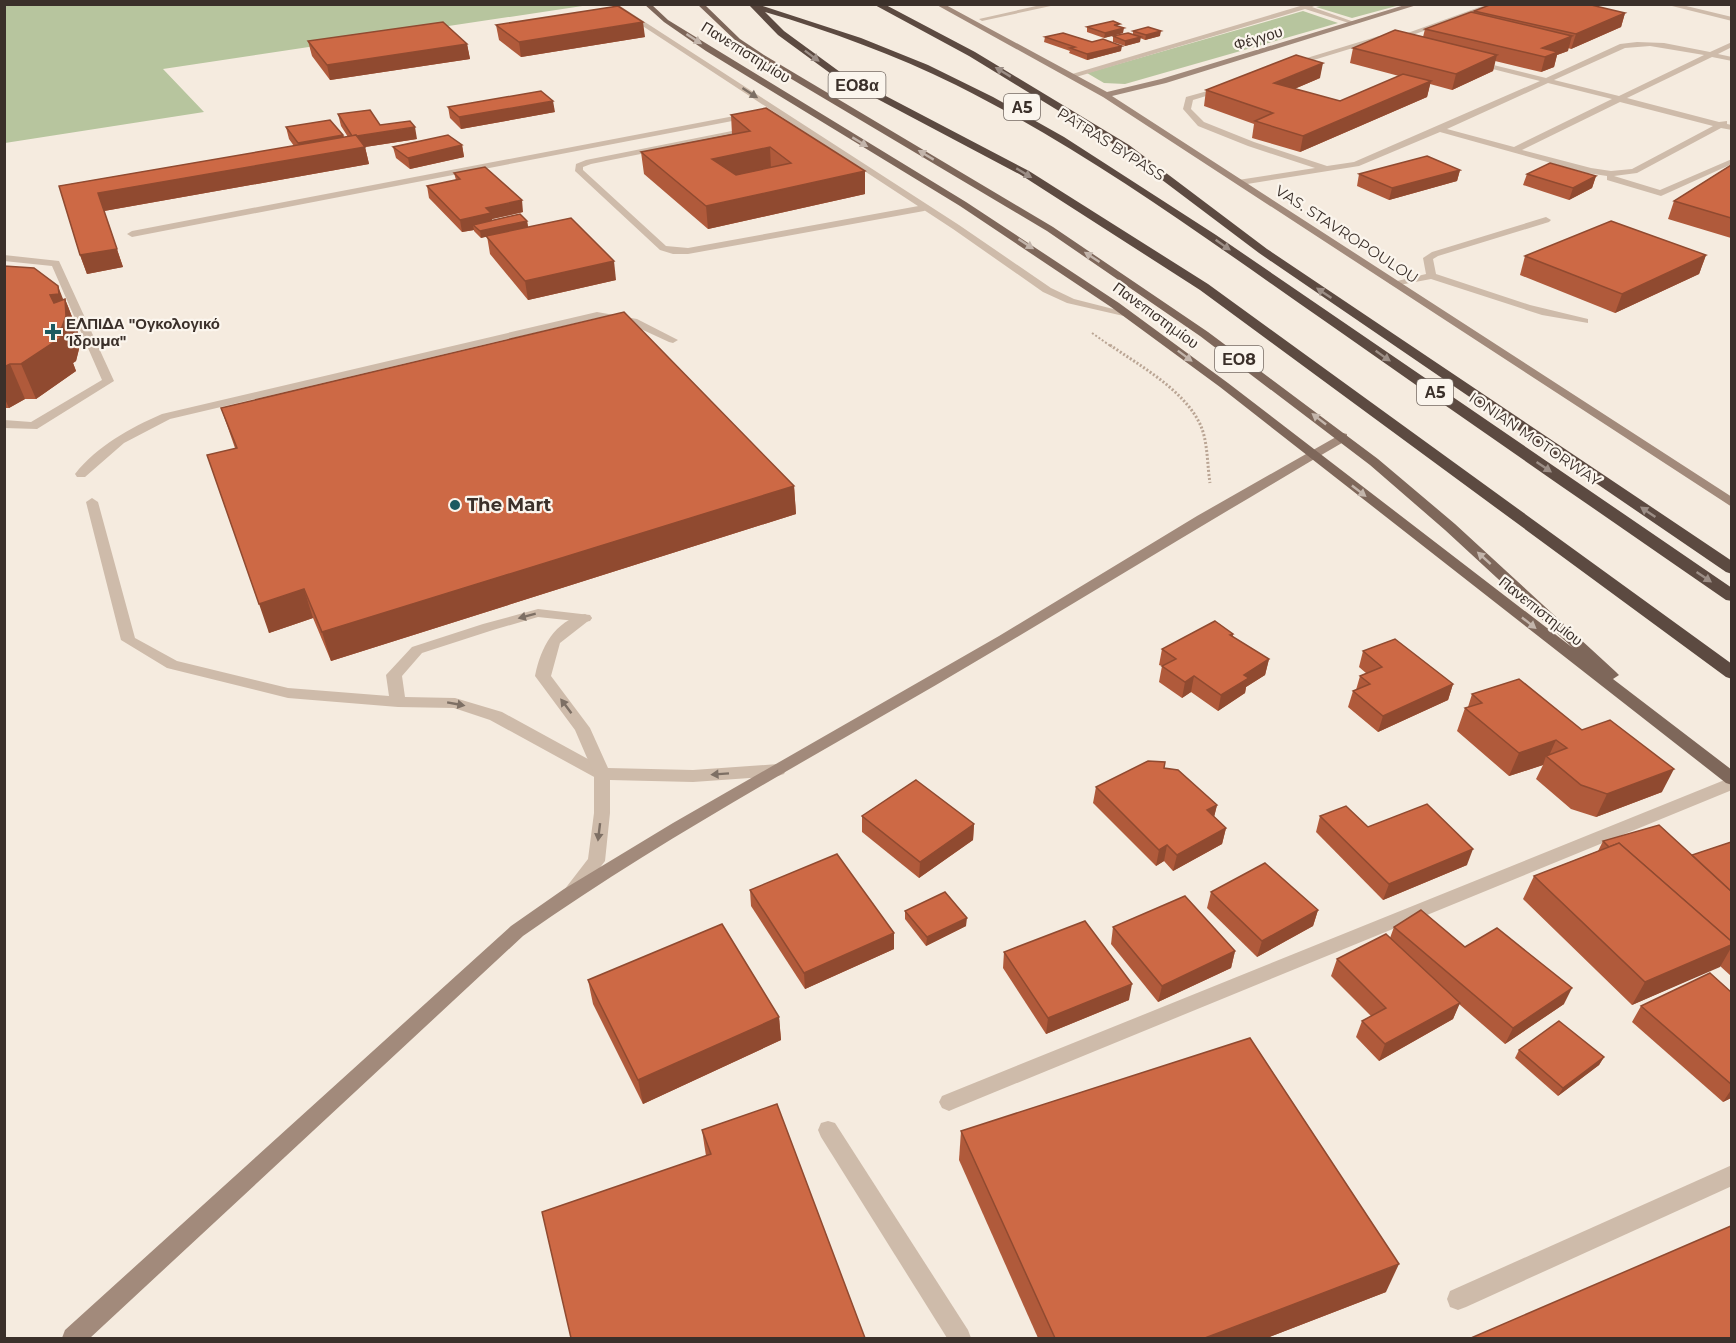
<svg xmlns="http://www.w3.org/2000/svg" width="1736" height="1343" font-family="Montserrat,sans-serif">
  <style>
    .green { fill: #b7c59e }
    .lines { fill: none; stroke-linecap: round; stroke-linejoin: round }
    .path-far1 { stroke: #baa594; stroke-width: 2; stroke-dasharray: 2 2; stroke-linecap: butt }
    .path { stroke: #baa594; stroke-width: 3; stroke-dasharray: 2 2; stroke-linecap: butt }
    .lane { fill: #cebbaa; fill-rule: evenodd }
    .street { fill: #cebbaa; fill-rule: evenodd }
    .secondary { fill: #a28a7b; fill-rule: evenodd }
    .primary { fill: #7e675a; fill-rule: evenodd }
    .highway { fill: #5c4a41; fill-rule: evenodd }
    .wall { fill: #b05a3b }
    .shaded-wall { fill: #904a30 }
    .building { fill: #cd6945; stroke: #904a30; stroke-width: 1.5; fill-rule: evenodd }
    .oneway { fill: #c3b5ab }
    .oneway2 { fill: #9c8e86 }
    .oneway3 { fill: #7d6f64 }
    .poi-dot { fill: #1c5a60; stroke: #fbf5ed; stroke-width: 2 }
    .labels { text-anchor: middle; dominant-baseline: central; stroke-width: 4.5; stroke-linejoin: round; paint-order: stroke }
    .far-street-label { font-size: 15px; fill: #3b302a; stroke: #fbf5ed }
    .far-poi-label { font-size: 15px; font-weight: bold; fill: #3b302a; stroke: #fbf5ed; text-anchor: start }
    .shield { fill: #fbf5ed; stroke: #756b64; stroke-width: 1.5 }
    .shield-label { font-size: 16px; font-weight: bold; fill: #3b302a }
    .poi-label { font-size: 18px; font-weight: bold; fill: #3b302a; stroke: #fbf5ed; text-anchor: start }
  </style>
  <rect width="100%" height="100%" fill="#f5ebdf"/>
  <g class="green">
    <polygon points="4,5 589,5 163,69 204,112 5,143"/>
    <polygon points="1326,5 1326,4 1400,5 1352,18 1316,7"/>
    <polygon points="1303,11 1338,23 1125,84 1104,83 1087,73"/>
  </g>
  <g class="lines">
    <polyline class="path-far1" points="1092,333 1112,347"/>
    <path class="path" d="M1110,345c30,21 73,44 90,79 8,17 7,40 10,59"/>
    <g class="lane">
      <polygon points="1488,4 1499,4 1393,42 1379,40 1294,66 1287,64 1379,36 1391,39"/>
      <polygon points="1664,4 1678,4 1732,17 1732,21"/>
      <path d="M1637,42l27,1 46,9 22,-10v5l-14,7 14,3v4l-20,-4 -85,41 92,24 8,-1v3l5,1v5l-11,-2 -84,45 -23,3 46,14 72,-31v5l-71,32 -54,-16v-4l-20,-3 -147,-41 -81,34 -118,19 -3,-1v-4l77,-12 -67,-22 -50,-20 -15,-17 3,-12 43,-12v4l-36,11 -2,9 13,13 50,20 73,24 27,-4 186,-81 -67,-17v-4l73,18 74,-34zM1650,46l54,9 -85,41 -65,-16 71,-32zM1548,83l64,16 -98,48 -67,-18zM1620,102l93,24 -81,43 -21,2 -20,-3 -69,-18z"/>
      <polygon points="750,113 754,115 753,117 132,237 127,234 132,231"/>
      <polygon points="752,127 755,127 755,131 591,164 583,167 583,170 666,246 688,248 924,205 929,208 924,211 688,254 673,254 660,250 575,171 576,164 586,160"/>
      <polygon points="1546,217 1551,220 1549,222 1438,256 1433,259 1436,274 1530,305 1588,319 1588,323 1542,315 1431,279 1394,286 1389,283 1426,274 1423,258 1432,252"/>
      <polygon points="4,255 59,261 114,381 37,429 4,428 4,420 31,422 102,380 52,266 4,261"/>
      <path d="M597,312l40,7 41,21 -5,3 -4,-1 -39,-18 -33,-6 -427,101 -46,24 -39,34h-8l-2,-3c22,-28 55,-46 87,-60z"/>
      <polygon points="92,498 98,502 135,638 177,661 288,688 389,696 386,675 412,647 483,624 538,609 590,615 592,618 590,621 585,622 538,617 493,630 422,653 402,676 405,697 455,698 502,712 608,770 610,774 608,778 596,778 490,720 454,708 398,707 288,698 167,668 121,640 86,502"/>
      <polygon points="828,1121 835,1123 968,1330 971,1338 947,1338 821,1137 818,1130 821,1123"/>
      <polygon points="1732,1165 1732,1186 1466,1307 1458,1310 1450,1307 1447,1299 1450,1291"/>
    </g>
    <g class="street">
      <polygon points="609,4 617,4 959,225 1051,288 1074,299 1133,314 1128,317 1067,303 1043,292 953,229"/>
      <polygon points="1045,4 1060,4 982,21 979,19"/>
      <polygon points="1307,4 1319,4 1312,7 1357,23 1352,24 1305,9 1076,77 1069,75"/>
      <path d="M585,614l7,4 -32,25 -9,33 39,52 18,40 85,2 85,-6 6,2 2,4 -2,4 -6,2 -85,6 -83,-2v33l-5,48 -29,38 -6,2 -6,-2 -3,-5 27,-35 6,-46v-39l-19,-44 -40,-54c6,-29 19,-55 50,-62z"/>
      <polygon points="1732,777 1732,790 956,1108 949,1111 942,1108 939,1102 942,1096"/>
    </g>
    <g class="secondary">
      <polygon points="935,4 944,4 1107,92 1161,79 1408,4 1420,4 1166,83 1112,96 1732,497 1732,507 1103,97"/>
      <path d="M1343,433l4,1v6c-137,80 -273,164 -411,245 -139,81 -281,158 -413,251l-433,402h-28l3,-8 446,-404 53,-37 109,-66 326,-187 198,-120z"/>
    </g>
    <polygon class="primary" points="644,4 651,4 668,20 712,47 966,202 1119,303 1228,383 1573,648 1445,530 1370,465 1200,336 1047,231 758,59 736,41 697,4 704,4 740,39 764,55 1053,227 1208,332 1378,459 1455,524 1616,672 1619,675 1613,679 1732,770 1732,785 1726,783 1220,387 1111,307 960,206 706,51 664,22"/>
    <g class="highway">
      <path d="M748,4h9l104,34 67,27 65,32 71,40 152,98 516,353v13l-6,-1c-133,-92 -265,-183 -397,-276 -121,-84 -241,-173 -373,-239 -61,-30 -126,-54 -191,-73l19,19 56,41 189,99 179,113 524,380v15l-6,-2 -526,-387 -179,-115 -187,-99 -56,-41z"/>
      <polygon points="873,4 884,4 975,52 1129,145 1267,249 1732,561 1732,574 1726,572 1259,253 1121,149 969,56"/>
    </g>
  </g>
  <g class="wall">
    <polygon points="1474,11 1625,13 1621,27 1571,49 1568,48 1568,51 1557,55 1554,67 1541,72 1495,61 1493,71 1452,90 1430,84 1427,97 1300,152 1252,138 1254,124 1204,106 1206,90 1320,78 1294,89 1340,101 1399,76 1350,63 1353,48 1423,37 1425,29 1474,13"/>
    <polygon points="496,25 645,37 521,57 499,40"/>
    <polygon points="1087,27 1123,33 1104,38 1087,32"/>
    <polygon points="1133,31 1160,36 1145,40 1140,38 1140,42 1125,46 1113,42 1113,36 1133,34"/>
    <polygon points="1045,37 1121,51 1087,60 1069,53 1070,51 1044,42"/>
    <polygon points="308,41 467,44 470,59 330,80 312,56"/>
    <polygon points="448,107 555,112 461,129 450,118"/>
    <polygon points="338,114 380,125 417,139 365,147 369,164 104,211 123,267 87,274 80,255 59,186 294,146 289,139 286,127 343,135 344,137 348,137 341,126"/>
    <polygon points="731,115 865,171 865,194 708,229 644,174 641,152 732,134"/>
    <polygon points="462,145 464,157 410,169 396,158 393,147"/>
    <polygon points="1731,165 1731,238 1668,219 1674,201"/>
    <polygon points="1460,170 1457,181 1389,200 1357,186 1359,174"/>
    <polygon points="454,173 523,212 492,219 492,220 527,221 528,227 616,280 528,300 490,254 487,236 481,238 474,231 474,230 462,232 429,198 427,186 456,180"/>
    <polygon points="1527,174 1596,176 1592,188 1569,200 1523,185"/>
    <polygon points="1706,255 1699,274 1615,313 1520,275 1525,256"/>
    <polygon points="4,266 64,300 65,299 78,332 79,349 76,361 73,363 76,371 36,399 25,399 9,408 4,408"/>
    <polygon points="221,408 794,486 796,514 331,661 313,618 269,633 235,448"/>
    <polygon points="1233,634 1233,637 1269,659 1265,675 1246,687 1245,693 1218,711 1191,692 1182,698 1159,682 1162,666 1159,665 1162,649"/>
    <polygon points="1363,651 1453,684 1448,700 1378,732 1348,707 1353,691 1356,690 1360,676 1366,673 1359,667"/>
    <polygon points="1472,694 1582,730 1662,792 1596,817 1571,809 1536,779 1543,765 1509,776 1457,731 1465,708 1468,707"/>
    <polygon points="1164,768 1217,805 1214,817 1226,828 1222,844 1173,871 1164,861 1156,866 1093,803 1096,787"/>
    <polygon points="862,816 974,824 973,840 919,878 862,832"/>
    <polygon points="1320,816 1368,827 1467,865 1383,900 1316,832"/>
    <polygon points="1603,841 1692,855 1731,842 1731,976 1720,966 1632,1005 1523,899 1534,876 1598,851"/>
    <polygon points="750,890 894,949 805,989 751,906"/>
    <polygon points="1211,892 1318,910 1313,926 1257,957 1207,908"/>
    <polygon points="905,911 966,926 926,946 905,919"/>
    <polygon points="1113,927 1235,951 1231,968 1158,1002 1111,944"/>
    <polygon points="1394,927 1465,947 1564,1004 1505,1044 1459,1004 1453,1019 1379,1061 1356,1037 1362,1021 1371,1016 1331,976 1337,959 1390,938"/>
    <polygon points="1004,952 1129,1000 1046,1034 1003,968"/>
    <polygon points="588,980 779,1017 781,1040 643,1104 593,1004"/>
    <polygon points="1731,992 1731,1098 1723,1102 1632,1022 1641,1006"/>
    <polygon points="1519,1050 1604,1057 1599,1065 1558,1096 1515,1058"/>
    <polygon points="702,1130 865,1338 706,1156"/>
    <polygon points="961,1131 1386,1292 1267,1338 1038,1338 959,1160"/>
  </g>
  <g class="shaded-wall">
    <polygon points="1625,13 1621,27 1571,49 1576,34"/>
    <polygon points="643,22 645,37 521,57 519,42"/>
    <polygon points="1124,28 1123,33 1104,38 1105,33"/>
    <polygon points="1161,31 1160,36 1145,40 1146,35"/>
    <polygon points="1572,36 1568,51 1557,55 1554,67 1541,72 1545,57 1542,48"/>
    <polygon points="1141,37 1140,42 1125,46 1125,41"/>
    <polygon points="467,44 470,59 330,80 327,65"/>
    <polygon points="1122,46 1121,51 1087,60 1087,54"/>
    <polygon points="1497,55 1493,71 1452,90 1456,74"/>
    <polygon points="1323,63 1320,78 1271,99 1274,83"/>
    <polygon points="1431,81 1427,97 1300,152 1303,136"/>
    <polygon points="553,101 555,112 461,129 459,117"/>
    <polygon points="415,127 417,139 365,147 369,164 104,211 123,267 87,274 80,255 98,193 352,137"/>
    <polygon points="343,135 346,147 301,155 298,143"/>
    <polygon points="462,145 464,157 410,169 408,158"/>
    <polygon points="770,147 771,169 714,181 712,159"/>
    <polygon points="1460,170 1457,181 1389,200 1392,188"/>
    <polygon points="865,171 865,194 708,229 706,206"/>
    <polygon points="1596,176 1592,188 1569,200 1573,188"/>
    <polygon points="522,200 523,212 492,219 493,225 473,225 474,230 462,232 460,220 486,208"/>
    <polygon points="527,221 528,227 481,238 480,231"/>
    <polygon points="1706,255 1699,274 1615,313 1622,294"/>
    <polygon points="614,261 616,280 528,300 525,281"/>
    <polygon points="58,286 65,304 65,299 78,332 79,349 76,361 73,363 76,371 36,399 21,364 53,335 50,295"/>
    <polygon points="10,364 25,399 9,408 4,397 4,367"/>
    <polygon points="794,486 796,514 331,661 322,632"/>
    <polygon points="304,589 313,618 269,633 259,604"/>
    <polygon points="1269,659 1265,675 1246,687 1245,693 1218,711 1221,695 1244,675"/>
    <polygon points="1194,676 1191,692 1182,698 1185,682"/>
    <polygon points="1453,684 1448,700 1378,732 1383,716"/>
    <polygon points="1556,740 1548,758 1546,756 1543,765 1509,776 1519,753"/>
    <polygon points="1674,769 1662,792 1596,817 1607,794"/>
    <polygon points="1217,805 1213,821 1207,810"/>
    <polygon points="974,824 973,840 919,878 920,862"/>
    <polygon points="1226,828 1222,844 1173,871 1177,855"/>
    <polygon points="1167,845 1164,861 1156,866 1159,850"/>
    <polygon points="1473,849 1467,865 1383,900 1389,884"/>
    <polygon points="1318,910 1313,926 1257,957 1262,941"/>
    <polygon points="967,918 966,926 926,946 927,937"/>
    <polygon points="894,933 894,949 805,989 804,973"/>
    <polygon points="1731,945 1731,948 1720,967 1632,1005 1645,982"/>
    <polygon points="1235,951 1231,968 1158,1002 1162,986"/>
    <polygon points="1132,984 1129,1000 1046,1034 1048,1018"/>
    <polygon points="1572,988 1564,1004 1505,1044 1513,1028"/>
    <polygon points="1460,1003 1453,1019 1379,1061 1385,1044"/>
    <polygon points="779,1017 781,1040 643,1104 638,1080"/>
    <polygon points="1604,1057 1599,1065 1558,1096 1563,1088"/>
    <polygon points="1731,1090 1731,1098 1723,1102"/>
    <polygon points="1399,1264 1386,1292 1267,1338 1205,1338"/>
  </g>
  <g class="building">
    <polygon points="1492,4 1587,4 1625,13 1576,34 1474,11"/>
    <polygon points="618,6 643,22 519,42 496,25"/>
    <polygon points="1471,12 1572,36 1542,48 1558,52 1545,57 1425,29"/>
    <polygon points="1113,21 1120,24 1114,25 1124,28 1105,33 1087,27"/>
    <polygon points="443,22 467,44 327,65 308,41"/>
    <polygon points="1148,27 1161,31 1146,35 1133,31"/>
    <polygon points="1395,30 1497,55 1456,74 1353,48"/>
    <polygon points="1063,33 1092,42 1103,39 1122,46 1087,54 1070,48 1075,47 1045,37"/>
    <polygon points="1128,33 1141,37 1125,41 1113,36"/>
    <polygon points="1296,55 1323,63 1274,83 1340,101 1403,74 1431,81 1303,136 1255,121 1273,113 1206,90"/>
    <polygon points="541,91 553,101 459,117 448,107"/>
    <path d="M766,108l99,63 -159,35 -65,-54 109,-21 -19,-16zM770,147l21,16 -55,12 -24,-16z"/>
    <polygon points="370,110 380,125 410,121 415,127 357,136 356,135 352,136 338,114"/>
    <polygon points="330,120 343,135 298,143 286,127"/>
    <polygon points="356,135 365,147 98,193 117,249 80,255 59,186"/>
    <polygon points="448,135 462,145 408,158 393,147"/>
    <polygon points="1427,156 1460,170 1392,188 1359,174"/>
    <polygon points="1550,163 1596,176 1573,188 1527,174"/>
    <polygon points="1731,165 1731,218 1674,201"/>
    <polygon points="485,167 522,200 486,208 491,213 460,220 427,186 460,179 454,173"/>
    <polygon points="520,214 527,221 480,231 473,225"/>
    <polygon points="571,218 614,261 525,281 486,236"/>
    <polygon points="1611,221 1706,255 1622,294 1525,256"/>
    <polygon points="4,266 34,268 58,286 59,294 50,295 54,303 65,299 66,316 62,327 53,335 62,337 21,364 10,364 4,367"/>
    <polygon points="624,312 794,486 322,632 304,589 259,604 207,455 237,448 221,408"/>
    <polygon points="1215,621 1233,634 1230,635 1269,659 1244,675 1249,678 1221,695 1194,676 1185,682 1162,666 1176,659 1162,649"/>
    <polygon points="1395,639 1453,684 1383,716 1353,691 1370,684 1360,676 1382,667 1363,651"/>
    <polygon points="1519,679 1582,730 1610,720 1674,769 1607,794 1581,785 1546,756 1567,748 1556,740 1519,753 1465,708 1482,703 1472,694"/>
    <polygon points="1148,761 1165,762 1164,768 1178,770 1217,805 1207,810 1226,828 1177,855 1167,845 1159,850 1096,787"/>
    <polygon points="916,780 974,824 920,862 862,816"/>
    <polygon points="1427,804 1473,849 1389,884 1320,816 1346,806 1368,827"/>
    <polygon points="1659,825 1731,891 1731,941 1619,843 1609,847 1603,841"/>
    <polygon points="1731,842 1731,891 1692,855"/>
    <polygon points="1619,843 1731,941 1731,945 1645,982 1534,876"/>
    <polygon points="837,854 894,933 804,973 750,890"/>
    <polygon points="1265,863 1318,910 1262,941 1211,892"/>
    <polygon points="945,892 967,918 927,937 905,911"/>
    <polygon points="1185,896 1235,951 1162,986 1113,927"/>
    <polygon points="1421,910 1465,947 1497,928 1572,988 1513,1028 1394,927"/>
    <polygon points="1085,921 1132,984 1048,1018 1004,952"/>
    <polygon points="722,924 779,1017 638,1080 588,980"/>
    <polygon points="1386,934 1460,1003 1385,1044 1362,1021 1386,1008 1337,959"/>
    <polygon points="1710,973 1731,992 1731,1084 1641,1006"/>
    <polygon points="1559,1021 1604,1057 1563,1088 1519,1050"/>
    <polygon points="1250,1038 1399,1264 1205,1338 1055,1338 961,1131"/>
    <polygon points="777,1104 865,1338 571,1338 542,1212 711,1154 702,1130"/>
    <polygon points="1731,1226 1731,1338 1471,1338"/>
  </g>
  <defs><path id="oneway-solid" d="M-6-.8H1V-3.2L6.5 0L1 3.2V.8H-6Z" transform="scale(1.5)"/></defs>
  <g class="oneway">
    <use href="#oneway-solid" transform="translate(694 39) rotate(33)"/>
    <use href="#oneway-solid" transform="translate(860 142) rotate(31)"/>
    <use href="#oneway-solid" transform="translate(926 155) rotate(-149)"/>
    <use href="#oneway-solid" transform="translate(1026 244) rotate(33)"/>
    <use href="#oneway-solid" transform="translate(1092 257) rotate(-147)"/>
    <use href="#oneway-solid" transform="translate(1185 356) rotate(37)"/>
    <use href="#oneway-solid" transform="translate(1319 419) rotate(-142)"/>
    <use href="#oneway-solid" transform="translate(1359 491) rotate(38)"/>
    <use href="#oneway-solid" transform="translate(1484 558) rotate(-138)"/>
    <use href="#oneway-solid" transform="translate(1529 623) rotate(38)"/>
  </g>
  <g class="oneway2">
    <use href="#oneway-solid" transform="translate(812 56) rotate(37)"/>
    <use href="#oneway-solid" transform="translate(1003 72) rotate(-149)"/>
    <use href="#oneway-solid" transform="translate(1024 173) rotate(31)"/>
    <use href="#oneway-solid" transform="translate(1223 245) rotate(35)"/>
    <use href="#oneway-solid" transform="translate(1324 293) rotate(-146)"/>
    <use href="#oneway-solid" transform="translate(1383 356) rotate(35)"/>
    <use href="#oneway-solid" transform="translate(1544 467) rotate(34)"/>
    <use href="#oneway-solid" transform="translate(1648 512) rotate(-146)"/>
    <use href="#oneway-solid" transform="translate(1704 577) rotate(34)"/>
  </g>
  <g class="oneway3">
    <use href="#oneway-solid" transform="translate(750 93) rotate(33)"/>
    <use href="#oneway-solid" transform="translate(527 616) rotate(165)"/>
    <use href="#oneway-solid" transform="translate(456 704) rotate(10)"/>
    <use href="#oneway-solid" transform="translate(566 706) rotate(-127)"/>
    <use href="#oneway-solid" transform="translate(720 774) rotate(176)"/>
    <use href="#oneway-solid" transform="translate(599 832) rotate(97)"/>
  </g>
  <g class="poi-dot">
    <path d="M50 323h6v6h6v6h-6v6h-6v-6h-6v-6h6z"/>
    <circle cx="455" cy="505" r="6"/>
  </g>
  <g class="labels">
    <g class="far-street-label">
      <text transform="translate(1258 38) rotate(-17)">Φέγγου</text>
      <text transform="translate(746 52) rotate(32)">Πανεπιστημίου</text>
      <text transform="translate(1111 144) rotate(32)">PATRAS BYPASS</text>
      <text transform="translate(1347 234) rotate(33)">VAS. STAVROPOULOU</text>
      <text transform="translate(1156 315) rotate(36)">Πανεπιστημίου</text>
      <text transform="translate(1535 439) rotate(34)">IONIAN MOTORWAY</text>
      <text transform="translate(1541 611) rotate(38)">Πανεπιστημίου</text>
    </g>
    <g class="far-poi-label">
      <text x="66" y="323">ΕΛΠΙΔΑ "Ογκολογικό<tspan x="66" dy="17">Ίδρυμα"</tspan></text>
    </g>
    <g class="shield">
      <rect x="828.5" y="72" width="57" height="26" rx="4.5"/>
      <rect x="1004" y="94" width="36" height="26" rx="4.5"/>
      <rect x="1215" y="346" width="48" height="26" rx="4.5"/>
      <rect x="1417" y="379" width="36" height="26" rx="4.5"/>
    </g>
    <g class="shield-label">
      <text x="857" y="85">ΕΟ8α</text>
      <text x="1022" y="107">Α5</text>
      <text x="1239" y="359">ΕΟ8</text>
      <text x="1435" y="392">Α5</text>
    </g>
    <g class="poi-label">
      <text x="467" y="505">The Mart</text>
    </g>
  </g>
  <rect width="1736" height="1343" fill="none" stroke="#3b302a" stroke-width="12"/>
</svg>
